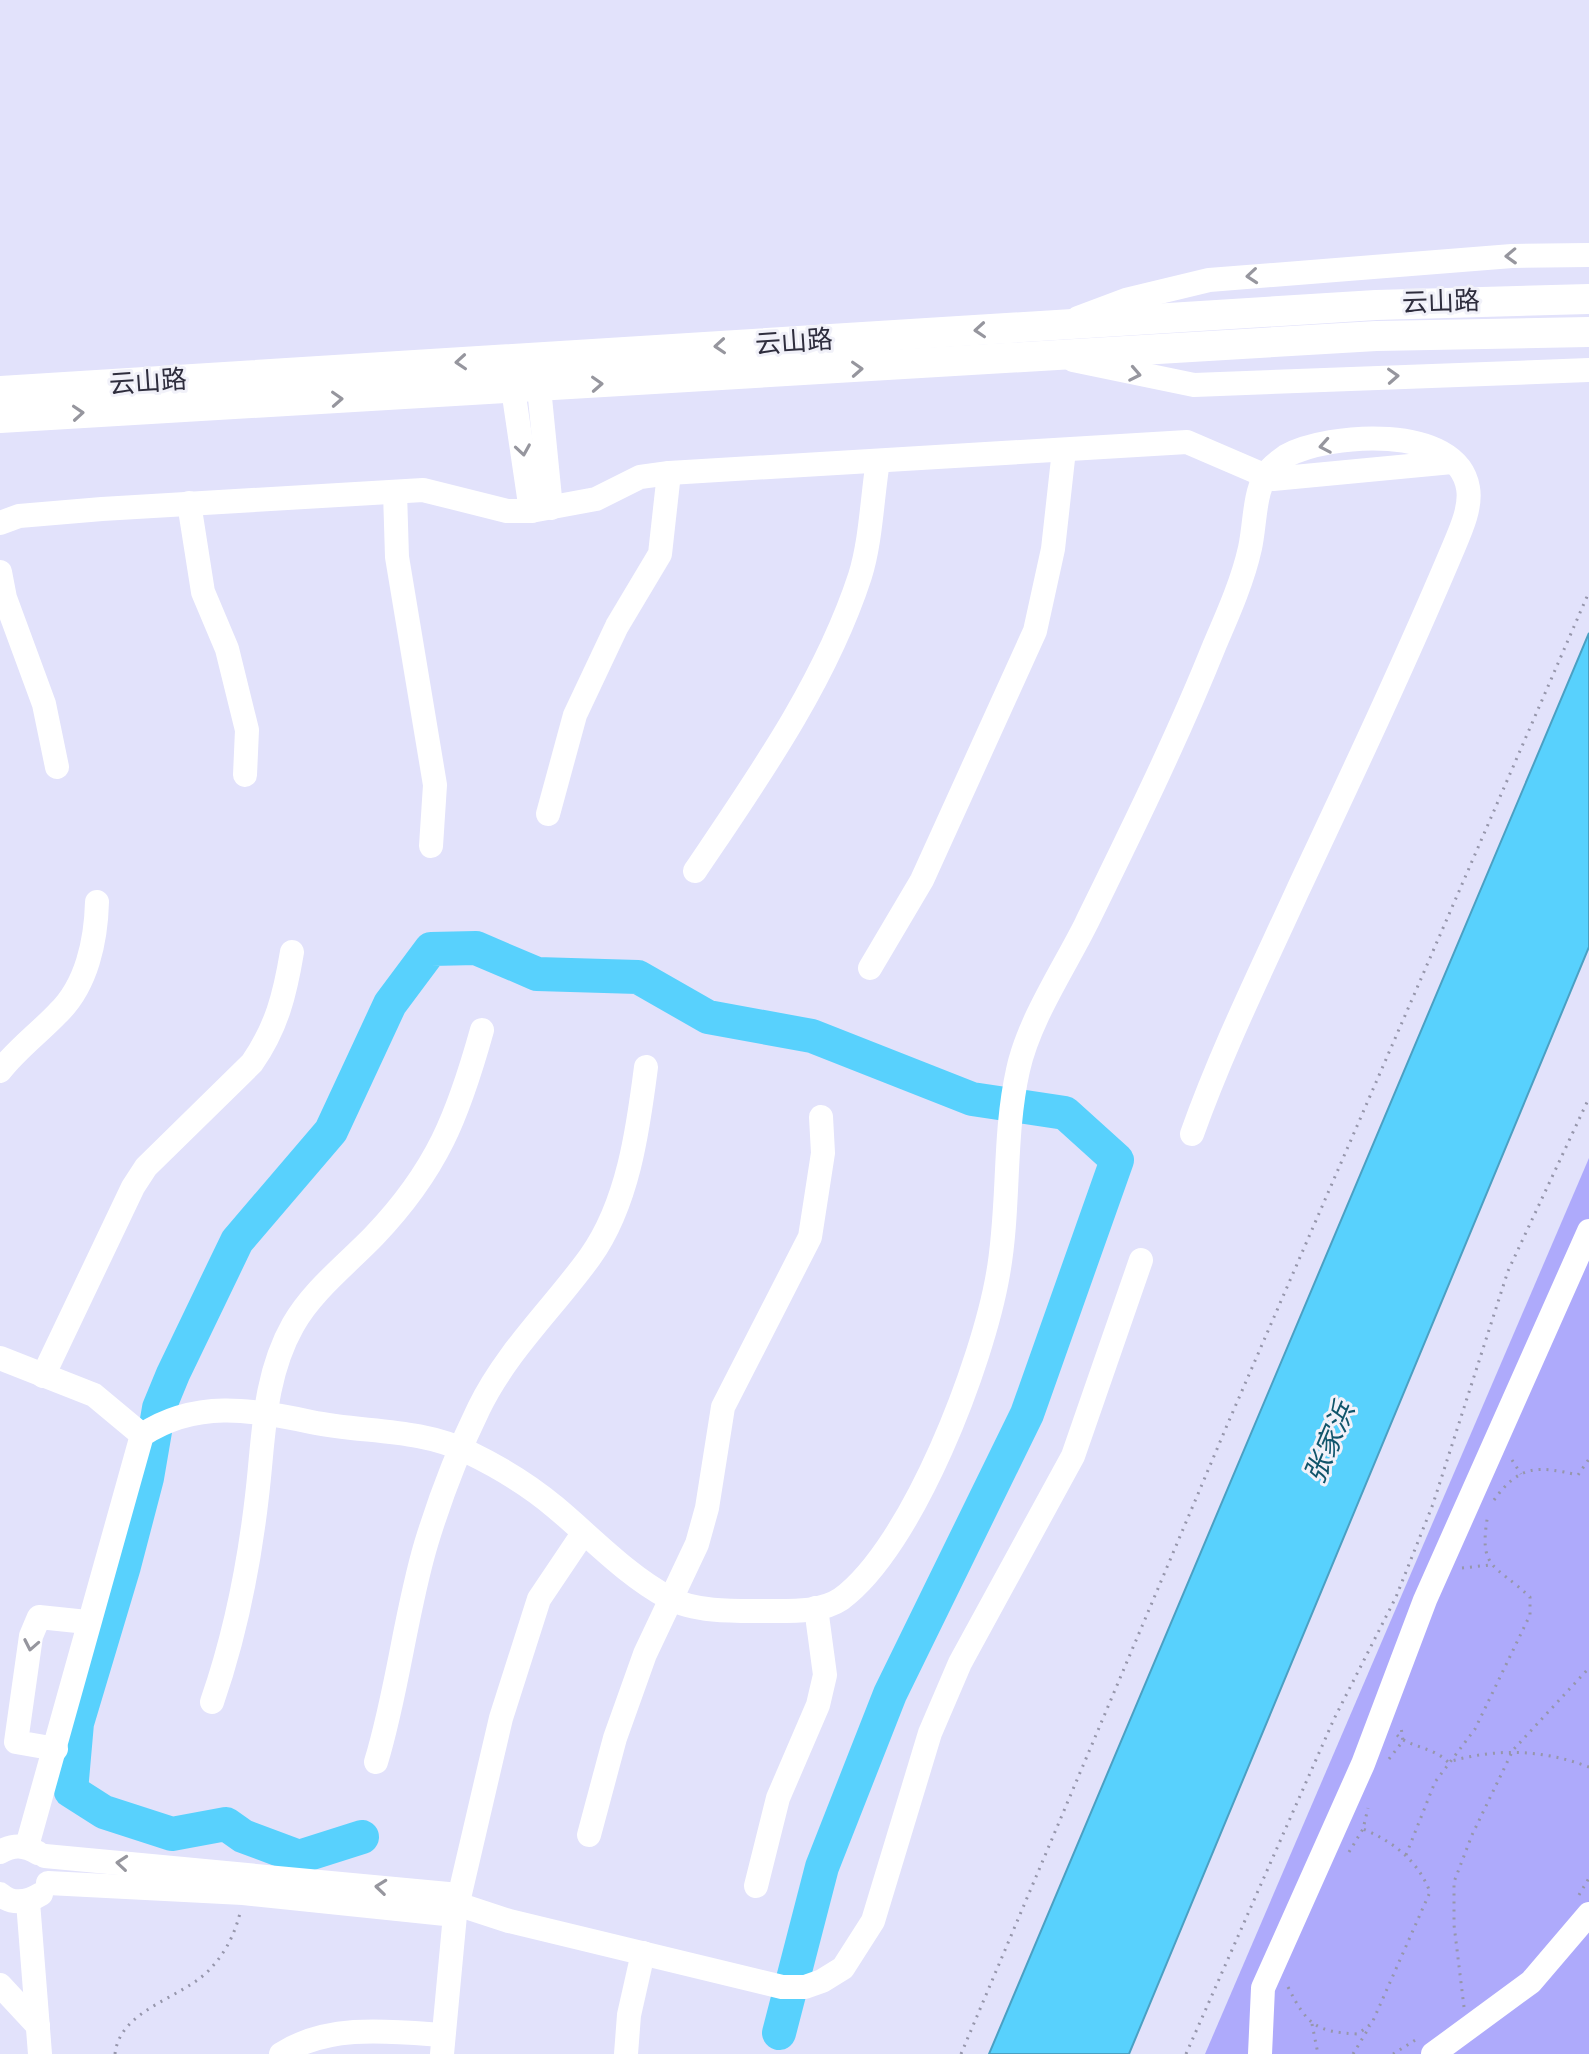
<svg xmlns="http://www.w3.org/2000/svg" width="1589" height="2054" font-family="'Source Sans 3','Noto Sans SC',sans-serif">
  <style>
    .green { fill: #aeaafb }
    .water { fill: #58d1fd; stroke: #4ba0c3; stroke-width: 2 }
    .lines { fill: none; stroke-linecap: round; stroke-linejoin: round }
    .river { stroke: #58d1fd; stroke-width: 34 }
    .path { stroke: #9696ab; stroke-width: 3; stroke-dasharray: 2 6; stroke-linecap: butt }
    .minor { stroke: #fff; stroke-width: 24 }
    .major { stroke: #fff; stroke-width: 30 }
    .oneway { stroke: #96969e }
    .labels { text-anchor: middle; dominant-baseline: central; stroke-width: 6; stroke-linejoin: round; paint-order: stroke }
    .street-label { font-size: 26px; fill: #2e2d3d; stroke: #f1f1f9 }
    .water-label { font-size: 28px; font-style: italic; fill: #10556b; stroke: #f1f1f9 }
  </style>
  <rect width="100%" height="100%" fill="#e2e2fb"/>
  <polygon class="green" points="1589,1158 1589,2054 1205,2054"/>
  <polygon class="water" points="1589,633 1589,947 1129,2054 989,2054"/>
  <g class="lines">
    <polyline class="river" points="362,1837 299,1857 243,1836 226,1824 172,1834 104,1812 71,1791 77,1723 124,1566 147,1478 159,1408 173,1374 237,1241 331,1131 390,1004 431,949 476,948 537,974 638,977 708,1017 812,1036 972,1099 1065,1113 1117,1160 1027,1414 890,1694 822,1867 779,2033"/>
    <g class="path">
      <polyline points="1512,1460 1521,1474"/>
      <path d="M1494,1500c26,-36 44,-34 84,-25l11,-16"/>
      <polyline points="1462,1568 1490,1565"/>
      <path d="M1397,1735c13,13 35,11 51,27 49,-14 93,-13 141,5"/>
      <polyline points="1389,1759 1403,1741 1401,1727"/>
      <polyline points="1349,1852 1363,1829 1368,1808"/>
      <path d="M1406,1855l29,-73 40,-53 55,-114v-18c-36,-34 -52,-27 -42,-83"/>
      <polyline points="1579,1895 1589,1878"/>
      <path d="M1288,1987c19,38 28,45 70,47l14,-11 58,-131c-12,-31 -36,-50 -67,-63"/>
      <polyline points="1464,2007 1454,1925 1454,1882 1472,1835 1513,1750 1589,1668"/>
      <polyline points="1312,2024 1318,2054"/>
      <path d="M115,2054c5,-46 70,-56 96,-86 15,-16 24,-35 29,-55"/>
      <polyline points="961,2054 1228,1423 1589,592"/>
      <polyline points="1186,2054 1334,1719 1396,1597 1433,1504 1508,1271 1589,1098"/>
      <polyline points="1353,2054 1370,2026"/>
      <polyline points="1393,2054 1417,2039"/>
    </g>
    <g class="minor">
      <polyline points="1078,318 1126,300 1209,280 1512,256 1589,255"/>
      <polyline points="1073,360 1194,385 1589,370"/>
      <polyline points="539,388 551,508"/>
      <polyline points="513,389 531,511"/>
      <polyline points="395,492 397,557 435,785 431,846"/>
      <polyline points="189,503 203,592 227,649 247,730 245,775"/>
      <polyline points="0,523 19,516 102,509 423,490 507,511 531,511 596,499 640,477 669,473 1187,442 1273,479 1452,462"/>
      <polyline points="0,572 5,598 44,704 57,767"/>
      <polyline points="548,814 575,715 617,626 660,554 669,473"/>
      <path d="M695,871c62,-92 130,-188 165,-295 11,-35 12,-78 18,-115"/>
      <polyline points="870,968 922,880 1035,631 1053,549 1064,450"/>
      <path d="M0,1071c17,-22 39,-38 58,-58 29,-28 38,-73 39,-111"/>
      <polyline points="0,1358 94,1395 142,1435"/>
      <path d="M43,1376l90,-189 13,-20 106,-104c25,-36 33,-69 40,-111"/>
      <path d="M212,1702c23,-66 37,-136 45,-206 7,-58 6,-118 36,-171 19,-34 54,-61 81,-89 63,-66 84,-120 108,-206"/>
      <polyline points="56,1749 16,1742 31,1636 39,1617 87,1622"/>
      <path d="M376,1762c22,-72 29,-147 50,-218 14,-46 32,-93 53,-136 27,-56 75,-101 111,-151 38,-53 48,-127 56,-190"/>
      <polyline points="589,1835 615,1738 645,1654 697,1544 707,1508 723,1407 810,1237 823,1153 821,1117"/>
      <path d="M27,1846l115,-411c53,-35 109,-26 169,-13 53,11 108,6 157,30 31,15 61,33 87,55 36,30 71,68 114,91 27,15 71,13 101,13 23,0 52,1 71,-12 72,-53 142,-237 157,-325 12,-67 5,-137 20,-204 11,-50 45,-100 68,-146 45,-92 91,-185 129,-280 13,-30 28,-64 35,-96 5,-23 4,-52 15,-72 4,-8 14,-15 21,-20 42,-23 171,-33 182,32 4,22 -11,50 -19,70 -48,113 -100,223 -152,334 -37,81 -75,158 -105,242"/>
      <path d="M0,1852c14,-8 24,-7 38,1"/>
      <polyline points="45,1856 459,1895"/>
      <polyline points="48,1883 243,1893 455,1915"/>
      <polyline points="756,1886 778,1798 818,1705 825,1675 816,1608"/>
      <path d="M0,1894c12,11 28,8 41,0"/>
      <polyline points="28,1902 40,2054"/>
      <polyline points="457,1904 509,1921 782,1987 805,1987 822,1981 843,1968 873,1921 930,1733 960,1663 1073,1456 1141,1260"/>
      <polyline points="0,1985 38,2026"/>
      <path d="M281,2054c47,-30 108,-23 160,-19"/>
      <polyline points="442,2054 455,1915 501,1718 539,1599 582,1535"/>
      <polyline points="626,2054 629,2015 643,1953"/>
      <polyline points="1260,2054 1263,1988 1363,1764 1425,1600 1589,1231"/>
      <polyline points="1433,2054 1531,1982 1589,1914"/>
    </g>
    <g class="major">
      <polyline points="0,391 1376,305 1589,299"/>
      <polyline points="0,418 1376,336 1589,332"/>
    </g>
  </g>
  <defs><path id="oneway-chevron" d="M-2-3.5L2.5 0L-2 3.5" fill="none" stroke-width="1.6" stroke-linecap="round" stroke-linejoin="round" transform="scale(2)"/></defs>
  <g class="oneway">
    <use href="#oneway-chevron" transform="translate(1511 256) rotate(178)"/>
    <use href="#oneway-chevron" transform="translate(1252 276) rotate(175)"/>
    <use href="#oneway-chevron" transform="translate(980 330) rotate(176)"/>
    <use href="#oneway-chevron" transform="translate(720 346) rotate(176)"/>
    <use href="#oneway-chevron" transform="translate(461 362) rotate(176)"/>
    <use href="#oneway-chevron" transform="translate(857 369) rotate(-3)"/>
    <use href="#oneway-chevron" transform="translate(1135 374) rotate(11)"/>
    <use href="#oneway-chevron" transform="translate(1393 376) rotate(-3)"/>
    <use href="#oneway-chevron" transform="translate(597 384) rotate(-3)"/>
    <use href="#oneway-chevron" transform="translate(337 399) rotate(-3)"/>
    <use href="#oneway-chevron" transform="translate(78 413) rotate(-4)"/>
    <use href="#oneway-chevron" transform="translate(1325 446) rotate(170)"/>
    <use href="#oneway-chevron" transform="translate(523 450) rotate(81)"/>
    <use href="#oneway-chevron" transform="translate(31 1645) rotate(101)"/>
    <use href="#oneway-chevron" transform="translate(122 1863) rotate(-175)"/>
    <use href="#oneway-chevron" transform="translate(381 1887) rotate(-174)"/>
  </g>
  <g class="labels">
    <g class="street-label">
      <text transform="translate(1441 302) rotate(-2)">云山路</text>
      <text transform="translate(794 342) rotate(-4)">云山路</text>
      <text transform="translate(148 382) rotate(-4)">云山路</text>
    </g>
    <g class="water-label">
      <text transform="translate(1330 1443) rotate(-67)">张家浜</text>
    </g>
  </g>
</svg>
